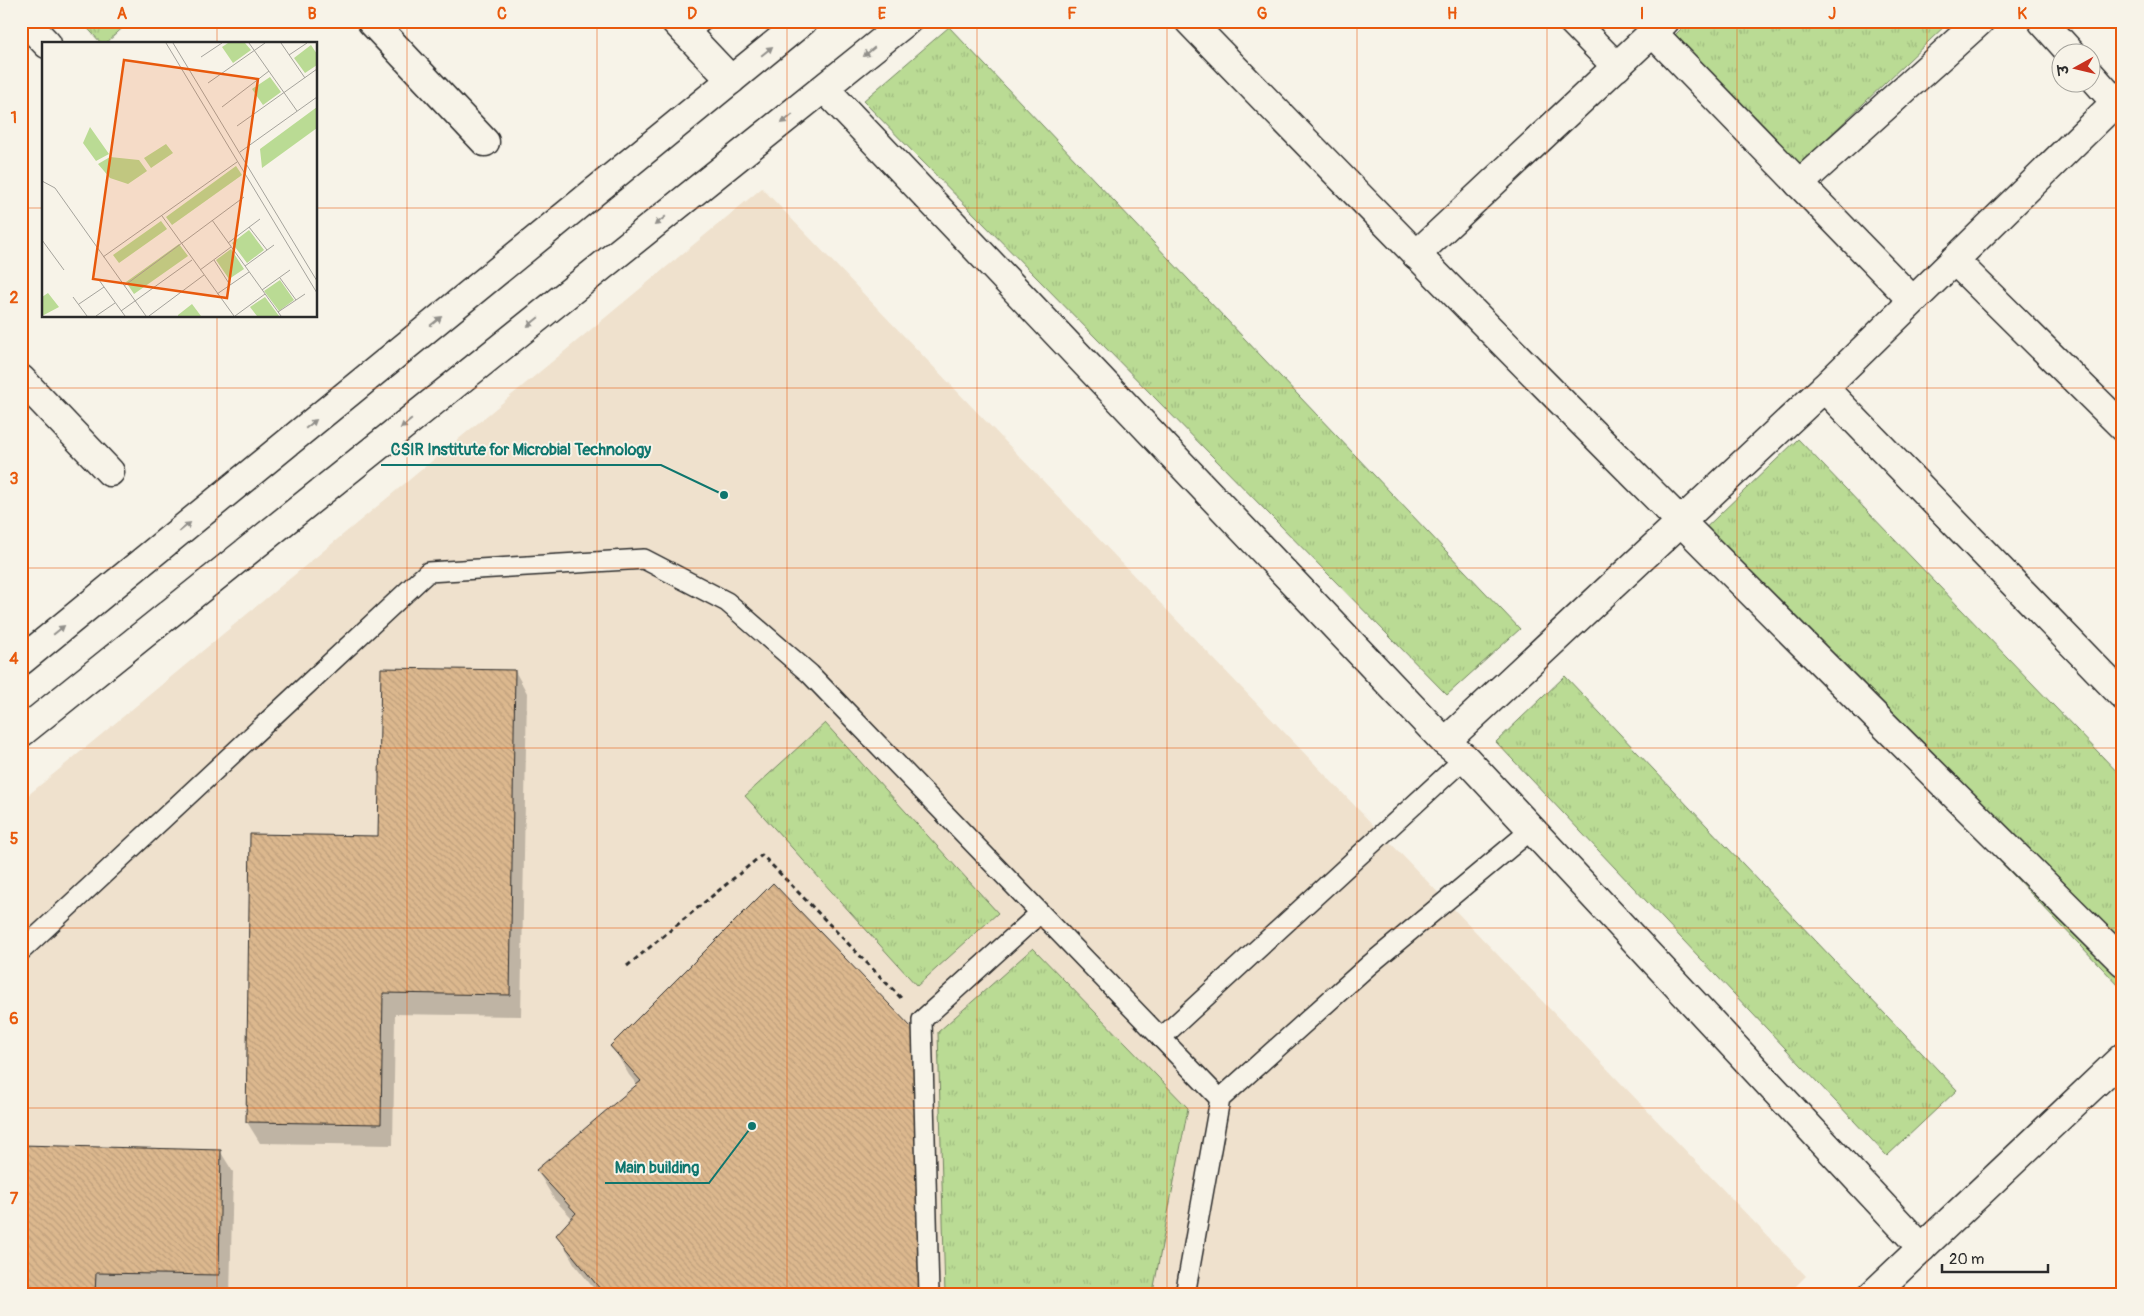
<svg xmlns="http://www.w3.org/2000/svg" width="2144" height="1316" font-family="Pangolin,'Playpen Sans Deva',sans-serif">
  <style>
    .built { fill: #efe1cd }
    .park { fill: url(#park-tufts); stroke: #728360 }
    .shadow { fill: #0003 }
    .building { fill: url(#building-back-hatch); stroke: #2b2b2b }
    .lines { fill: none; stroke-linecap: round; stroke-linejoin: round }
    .service-casing { stroke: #2b2b2b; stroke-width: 22 }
    .minor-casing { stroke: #2b2b2b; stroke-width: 31 }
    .secondary-casing { stroke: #2b2b2b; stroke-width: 31 }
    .path { stroke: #2b2b2b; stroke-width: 3; stroke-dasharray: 5 4; stroke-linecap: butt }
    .service { stroke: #f7f3e8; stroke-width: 19 }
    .minor { stroke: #f7f3e8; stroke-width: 28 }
    .secondary { stroke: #f7f3e8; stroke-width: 28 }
    .oneway { fill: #918f8a }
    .grid { fill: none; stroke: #e8590c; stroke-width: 1; stroke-opacity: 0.55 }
    .inset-road { fill: none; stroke: #a5a39c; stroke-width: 1 }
    .view { fill: #e8590c; fill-opacity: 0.15; stroke: #e8590c; stroke-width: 2.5 }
    .inset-edge { fill: none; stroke: #2b2b2b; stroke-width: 2.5 }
    .leader { fill: none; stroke: #0f766e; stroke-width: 2 }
    .callout-dot { fill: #0f766e; stroke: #f7f3e8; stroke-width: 2 }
    .callout-label { font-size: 16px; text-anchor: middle; font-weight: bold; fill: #0f766e; stroke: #f7f3e8; stroke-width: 4; stroke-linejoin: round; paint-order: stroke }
    .neatline { fill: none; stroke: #e8590c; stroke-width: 2 }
    .grid-label { font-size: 16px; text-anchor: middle; font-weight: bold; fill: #e8590c }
  </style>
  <defs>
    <pattern id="park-tufts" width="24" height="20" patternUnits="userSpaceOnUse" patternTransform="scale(1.25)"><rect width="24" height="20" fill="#badb94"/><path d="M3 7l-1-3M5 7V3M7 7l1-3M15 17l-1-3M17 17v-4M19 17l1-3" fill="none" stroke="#a0bc80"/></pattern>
    <pattern id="building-back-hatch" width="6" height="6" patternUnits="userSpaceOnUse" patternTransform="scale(1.25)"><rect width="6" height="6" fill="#dcb88e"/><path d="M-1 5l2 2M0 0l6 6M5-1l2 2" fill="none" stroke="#bd9e7b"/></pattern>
  </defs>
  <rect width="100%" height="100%" fill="#f7f3e8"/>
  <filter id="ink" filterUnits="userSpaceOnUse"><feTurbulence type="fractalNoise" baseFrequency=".02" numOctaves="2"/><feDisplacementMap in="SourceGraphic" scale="10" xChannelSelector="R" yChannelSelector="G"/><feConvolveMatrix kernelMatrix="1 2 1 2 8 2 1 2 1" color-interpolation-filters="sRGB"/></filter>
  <g filter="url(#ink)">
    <polygon class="built" points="762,188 1806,1276 1787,1295 21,1295 21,801"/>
    <g class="park">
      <polygon points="81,21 130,21 105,44 102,44"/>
      <polygon points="1689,21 1950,21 1798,166 1675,35"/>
      <polygon points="949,27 1520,629 1447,695 863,101"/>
      <polygon points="1798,439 2123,778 2123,990 1693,540"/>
      <polygon points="1565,676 1957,1090 1887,1156 1496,742"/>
      <polygon points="825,723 998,913 917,986 745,796"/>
      <polygon points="1033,948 1188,1108 1153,1292 1150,1295 945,1295 938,1032"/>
    </g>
    <g class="shadow">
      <polygon points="515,671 527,693 521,1016 395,1014 393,1145 260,1143 247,1122 379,838"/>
      <polygon points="912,1030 935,1295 599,1295 575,1265 558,1235 573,1219 554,1199 537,1170 638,1086 629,1075 612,1046"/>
      <polygon points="220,1151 233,1172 230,1295 21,1295"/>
    </g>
    <g class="building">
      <polygon points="381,668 515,670 510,995 383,993 381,1124 246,1122 250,834 378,836"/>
      <polygon points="773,883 913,1029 919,1295 605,1295 556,1235 576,1213 536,1170 641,1081 610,1046"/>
      <polygon points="21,1145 221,1150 219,1275 96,1273 95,1295 21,1295"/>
    </g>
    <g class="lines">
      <defs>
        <g id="service">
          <polyline points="687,34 703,21"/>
          <polyline points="21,951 428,572 644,559 727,602 810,674 1220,1099"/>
          <polyline points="1161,1038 1465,758"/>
          <polyline points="929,1295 922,1020 1040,913"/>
          <polyline points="1185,1295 1220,1099 1368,966 1531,830"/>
        </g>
        <g id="minor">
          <polyline points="25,21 47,44"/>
          <polyline points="371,21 485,142"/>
          <polyline points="675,21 731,80"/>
          <path d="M1189,21c307,318 620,630 934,941"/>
          <polyline points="1572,21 1617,67"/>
          <polyline points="2042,21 2070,52"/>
          <polyline points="1653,33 1912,300"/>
          <polyline points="2092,76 2115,102"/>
          <polyline points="825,89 1445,742 1465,758 1922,1248"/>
          <polyline points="1799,184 1980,21"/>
          <polyline points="1416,255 1665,21"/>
          <polyline points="1954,260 2123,427"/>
          <polyline points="21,379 110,472"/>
          <polyline points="1824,388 2123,696"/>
          <polyline points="1445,742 1824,388 2123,95"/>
          <polyline points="1872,1295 2123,1057"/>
        </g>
        <g id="secondary">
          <polyline points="21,661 803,21"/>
          <polyline points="21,733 907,21"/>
        </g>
      </defs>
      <use href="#service" class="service-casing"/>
      <use href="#minor" class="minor-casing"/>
      <use href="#secondary" class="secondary-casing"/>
      <polyline class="path" points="627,966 762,855 903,1000"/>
      <use href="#service" class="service"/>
      <use href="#minor" class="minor"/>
      <use href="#secondary" class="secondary"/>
    </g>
    <defs><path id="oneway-solid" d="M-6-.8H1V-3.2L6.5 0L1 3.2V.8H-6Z" transform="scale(1.25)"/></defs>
    <g class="oneway">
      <use href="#oneway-solid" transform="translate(767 51) rotate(-39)"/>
      <use href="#oneway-solid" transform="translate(869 52) rotate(141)"/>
      <use href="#oneway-solid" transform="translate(787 119) rotate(141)"/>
      <use href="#oneway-solid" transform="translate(660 221) rotate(141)"/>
      <use href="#oneway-solid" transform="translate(436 321) rotate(-39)"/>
      <use href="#oneway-solid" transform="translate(533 322) rotate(141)"/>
      <use href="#oneway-solid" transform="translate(311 424) rotate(-39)"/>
      <use href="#oneway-solid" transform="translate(406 424) rotate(141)"/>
      <use href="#oneway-solid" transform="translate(185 527) rotate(-39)"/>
      <use href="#oneway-solid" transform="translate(59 630) rotate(-39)"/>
    </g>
  </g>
  <path class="grid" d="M217,21v23M407,21v1274M597,21v1274M787,21v1274M977,21v1274M1167,21v1274M1357,21v1274M1547,21v1274M1737,21v1274M1927,21v1274M21,208h23M316,208h1807M217,316v979M21,388h2102M21,568h2102M21,748h2102M21,928h2102M21,1108h2102"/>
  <g transform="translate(42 42)">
    <rect width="275" height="275" fill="#f7f3e8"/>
    <path d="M186,1h17l6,7 -18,13 -11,-16zM269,3l6,9v11l-12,8 -11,-15zM228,35l11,15 -18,13 -11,-16zM275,65v21l-55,40 -2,-19zM48,85l19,27 -13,7 -13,-18zM124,102l7,9 -22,15 -7,-10zM68,115l29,3 8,11 -19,13 -18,-6 -12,-14zM194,124l6,9 -70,50 -6,-8zM119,179l6,8 -48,34 -6,-8zM207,188l15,20 -17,13 -15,-20zM137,202l9,12 -54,38 -8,-12zM189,207l13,20 -15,10 -13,-19zM238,238l14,20 -15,11 -15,-20zM6,251l11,14 -17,9v-19zM223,255l14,19h-22l-7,-9zM150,262l9,12h-23v-1z" fill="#badb94"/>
    <path class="inset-road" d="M124,1l151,250M131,1l144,238M207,1l48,68M239,1l24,35M247,13l18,-12M159,15l21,-14M166,41l57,-40M180,65l47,-36M195,84l80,-57M198,110l77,-55M0,139l13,7 91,128M120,174l72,100M170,178l69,96M207,185l18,23M0,198l22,30M186,201l32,-24M61,215l134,-95M172,218l16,25M203,224l29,-21M158,228l31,-23M238,236l16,22M57,238l26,36M82,244l120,-89M220,248l28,-20M175,252l32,-22M31,255l14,19M37,262l25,-17M79,269l71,-51M236,270l27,-18M54,274l19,-13M107,274l55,-41M193,274l30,-22"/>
    <path class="view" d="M82,18l134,19 -31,219 -134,-19z"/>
    <rect width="275" height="275" class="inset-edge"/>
  </g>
  <path class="leader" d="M724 495L661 465H381M752 1126L709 1183H605"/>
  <g class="callout-dot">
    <circle cx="724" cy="495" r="5"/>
    <circle cx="752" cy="1126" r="5"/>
  </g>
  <g class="callout-label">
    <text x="521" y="455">CSIR Institute for Microbial Technology</text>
    <text x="657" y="1173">Main building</text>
  </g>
  <rect width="2144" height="1316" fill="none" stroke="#f7f3e8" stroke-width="55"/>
  <g transform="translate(2076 68) rotate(262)"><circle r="24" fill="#f7f3e8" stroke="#a5a39c"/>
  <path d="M0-4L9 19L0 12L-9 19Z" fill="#c8321e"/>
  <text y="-8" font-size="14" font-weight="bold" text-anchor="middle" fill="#2b2b2b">उ</text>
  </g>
  <path d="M1942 1264v8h106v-8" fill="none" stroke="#2b2b2b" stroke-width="2.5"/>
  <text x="1949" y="1264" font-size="15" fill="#2b2b2b" stroke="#f7f3e8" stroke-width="4" paint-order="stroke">20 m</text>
  <rect x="28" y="28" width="2088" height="1260" class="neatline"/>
  <g class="grid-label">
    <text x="122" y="19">A</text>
    <text x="312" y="19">B</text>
    <text x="502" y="19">C</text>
    <text x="692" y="19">D</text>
    <text x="882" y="19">E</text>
    <text x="1072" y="19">F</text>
    <text x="1262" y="19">G</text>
    <text x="1452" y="19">H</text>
    <text x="1642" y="19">I</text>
    <text x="1832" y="19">J</text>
    <text x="2022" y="19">K</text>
    <text x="14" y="123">1</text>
    <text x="14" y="303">2</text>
    <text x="14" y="484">3</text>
    <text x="14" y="664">4</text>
    <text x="14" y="844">5</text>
    <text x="14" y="1024">6</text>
    <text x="14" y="1204">7</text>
  </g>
</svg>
